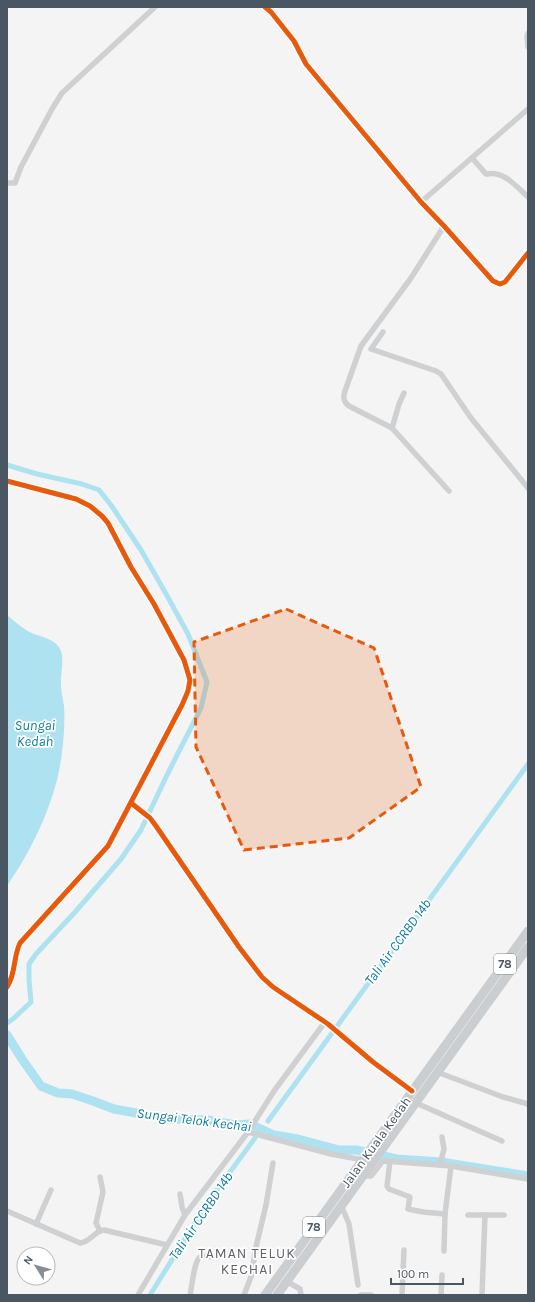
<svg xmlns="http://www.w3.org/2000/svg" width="535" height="1302" font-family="Karla,sans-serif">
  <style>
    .water { fill: #aee2f0 }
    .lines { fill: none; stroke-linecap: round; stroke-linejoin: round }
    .canal { stroke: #aee2f0; stroke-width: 5 }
    .river { stroke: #aee2f0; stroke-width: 9 }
    .street { stroke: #ced0d2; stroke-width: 5.5 }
    .primary { stroke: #caced1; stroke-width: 9 }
    .cycleway-casing { stroke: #fff; stroke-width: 8 }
    .cycleway { stroke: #e8590c; stroke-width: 5 }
    .marked { fill: #e8590c; fill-opacity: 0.2; stroke: #e8590c; stroke-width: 3; stroke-dasharray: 8 5; stroke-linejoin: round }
    .labels { text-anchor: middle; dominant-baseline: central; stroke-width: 3.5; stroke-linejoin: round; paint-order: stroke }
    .shield { fill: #fff; stroke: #808990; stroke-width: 1 }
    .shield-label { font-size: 12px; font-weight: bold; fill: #4a5661 }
    .street-label { font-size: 13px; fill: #4a5661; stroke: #fff }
    .water-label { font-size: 14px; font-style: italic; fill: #0c7c9b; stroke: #fff }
    .neighbourhood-label { font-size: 14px; letter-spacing: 1px; fill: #5f6368; stroke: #fff }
  </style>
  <rect width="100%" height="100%" fill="#f4f4f4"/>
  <path class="water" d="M7,615c6,5 13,11 19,15 12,8 27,6 34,19 5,8 0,26 1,36 0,7 2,14 3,21 1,15 0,31 -2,46 -5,47 -29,96 -55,134z"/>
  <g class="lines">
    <g class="canal">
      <polyline points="7,465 37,474 82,484 99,490 111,505 141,550 165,592 188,634 207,682 201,708 167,775 141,830 121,859 76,911 36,954 29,964 29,980 31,1002 13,1019 7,1023"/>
      <polyline points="268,1121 528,764"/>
      <polyline points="150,1295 208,1202 255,1138"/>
    </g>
    <polyline class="river" points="7,1035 22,1059 41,1086 58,1093 72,1094 93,1101 114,1109 169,1119 208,1120 236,1125 250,1124 274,1135 298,1139 339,1150 356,1150 397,1159 441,1162 528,1176"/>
    <g class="street">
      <polyline points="265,7 271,12 294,41 306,64 421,202 444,226 493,281 500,284 505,282 528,253"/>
      <polyline points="528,33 527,36 528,47"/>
      <path d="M472,158l14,16c3,0 7,-1 10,0 12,2 23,15 32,23"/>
      <polyline points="7,183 15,183 21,167 52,109 62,93 155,7"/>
      <polyline points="421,202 528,109"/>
      <path d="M444,226l-33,52 -50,68 -16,45c-2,6 -2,11 4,15l43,22 57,63"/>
      <polyline points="383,332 371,349 436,371 441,374 471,418 528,488"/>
      <polyline points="392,428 399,404 404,393"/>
      <path d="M7,481l69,18 14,7 12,10 6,7 23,44 23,37 30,56 6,20 -2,11 -6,14 -74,141 -88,97c-7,14 -4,31 -13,44"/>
      <polyline points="131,803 150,818 156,826 239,947 262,977 273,987 328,1024 373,1062 412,1091"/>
      <polyline points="437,1072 503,1097 528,1104"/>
      <polyline points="416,1103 502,1141"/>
      <polyline points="248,1132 331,1154 363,1160"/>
      <polyline points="390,1161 387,1186 389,1189 410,1197 408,1209 423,1212 445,1214"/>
      <polyline points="440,1165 444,1149 442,1137"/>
      <polyline points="362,1176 371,1176 382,1162 385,1161 451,1166 528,1179"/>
      <polyline points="100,1177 103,1192 96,1223 100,1231"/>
      <polyline points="180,1194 182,1207 185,1215"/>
      <polyline points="341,1205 349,1224 358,1285"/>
      <path d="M7,1211l73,32c11,-1 14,-12 24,-13l63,15"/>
      <polyline points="468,1215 504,1215"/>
      <polyline points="36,1224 51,1190"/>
      <polyline points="444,1251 445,1214 451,1166"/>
      <polyline points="286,1281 300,1289 301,1295"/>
      <polyline points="138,1295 185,1215 248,1132 274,1091 325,1022"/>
      <path d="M190,1295c2,-8 4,-34 10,-38 4,-2 9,0 13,0"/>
      <polyline points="244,1295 252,1274 255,1251 266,1205 273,1163"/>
      <polyline points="361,1295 371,1295"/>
      <polyline points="402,1295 404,1250"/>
      <polyline points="441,1295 442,1275"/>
      <polyline points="482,1295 485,1215"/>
    </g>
    <g class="primary">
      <polyline points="265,1295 528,931"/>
      <polyline points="277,1295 528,947"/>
    </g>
    <defs>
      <g id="cycleway">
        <polyline points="265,7 271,12 294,41 306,64 421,202 444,226 493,281 500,284 505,282 528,253"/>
        <path d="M7,481l69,18 14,7 12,10 6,7 23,44 23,37 30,56 6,20 -2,11 -6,14 -74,141 -88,97c-7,14 -4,31 -13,44"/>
        <polyline points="131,803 150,818 156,826 239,947 262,977 273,987 328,1024 373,1062 412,1091"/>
      </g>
    </defs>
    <use href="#cycleway" class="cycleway-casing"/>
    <use href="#cycleway" class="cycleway"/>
  </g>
  <path class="marked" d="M286,609l88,39 47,139 -72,51 -105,12 -48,-103 -2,-105z"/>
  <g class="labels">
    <g class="shield">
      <rect x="494" y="954" width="22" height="20" rx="3"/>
      <rect x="303" y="1217" width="22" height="20" rx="3"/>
    </g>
    <g class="shield-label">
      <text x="505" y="964">78</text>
      <text x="314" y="1227">78</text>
    </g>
    <g class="street-label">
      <text transform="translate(376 1142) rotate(-54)">Jalan Kuala Kedah</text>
    </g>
    <g class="water-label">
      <text x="35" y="725">Sungai<tspan x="35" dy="16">Kedah</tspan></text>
      <text transform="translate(398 942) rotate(-54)">Tali Air CCRBD 14b</text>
      <text transform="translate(194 1120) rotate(7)">Sungai Telok Kechai</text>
      <text transform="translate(201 1216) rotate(-56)">Tali Air CCRBD 14b</text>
    </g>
    <g class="neighbourhood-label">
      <text x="247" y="1253">TAMAN TELUK<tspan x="247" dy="16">KECHAI</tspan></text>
    </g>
  </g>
  <rect width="535" height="1302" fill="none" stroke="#4a5661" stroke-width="16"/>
  <g transform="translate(36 1266) rotate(307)"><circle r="19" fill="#ffffff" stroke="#b7bbc0"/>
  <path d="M0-3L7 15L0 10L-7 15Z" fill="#868d94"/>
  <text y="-6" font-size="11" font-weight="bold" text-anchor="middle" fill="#4a5661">N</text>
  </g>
  <path d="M391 1278v6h72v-6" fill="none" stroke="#4a5661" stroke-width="2"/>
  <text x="397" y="1278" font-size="12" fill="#4a5661" stroke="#ffffff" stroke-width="3" paint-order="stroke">100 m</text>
</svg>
